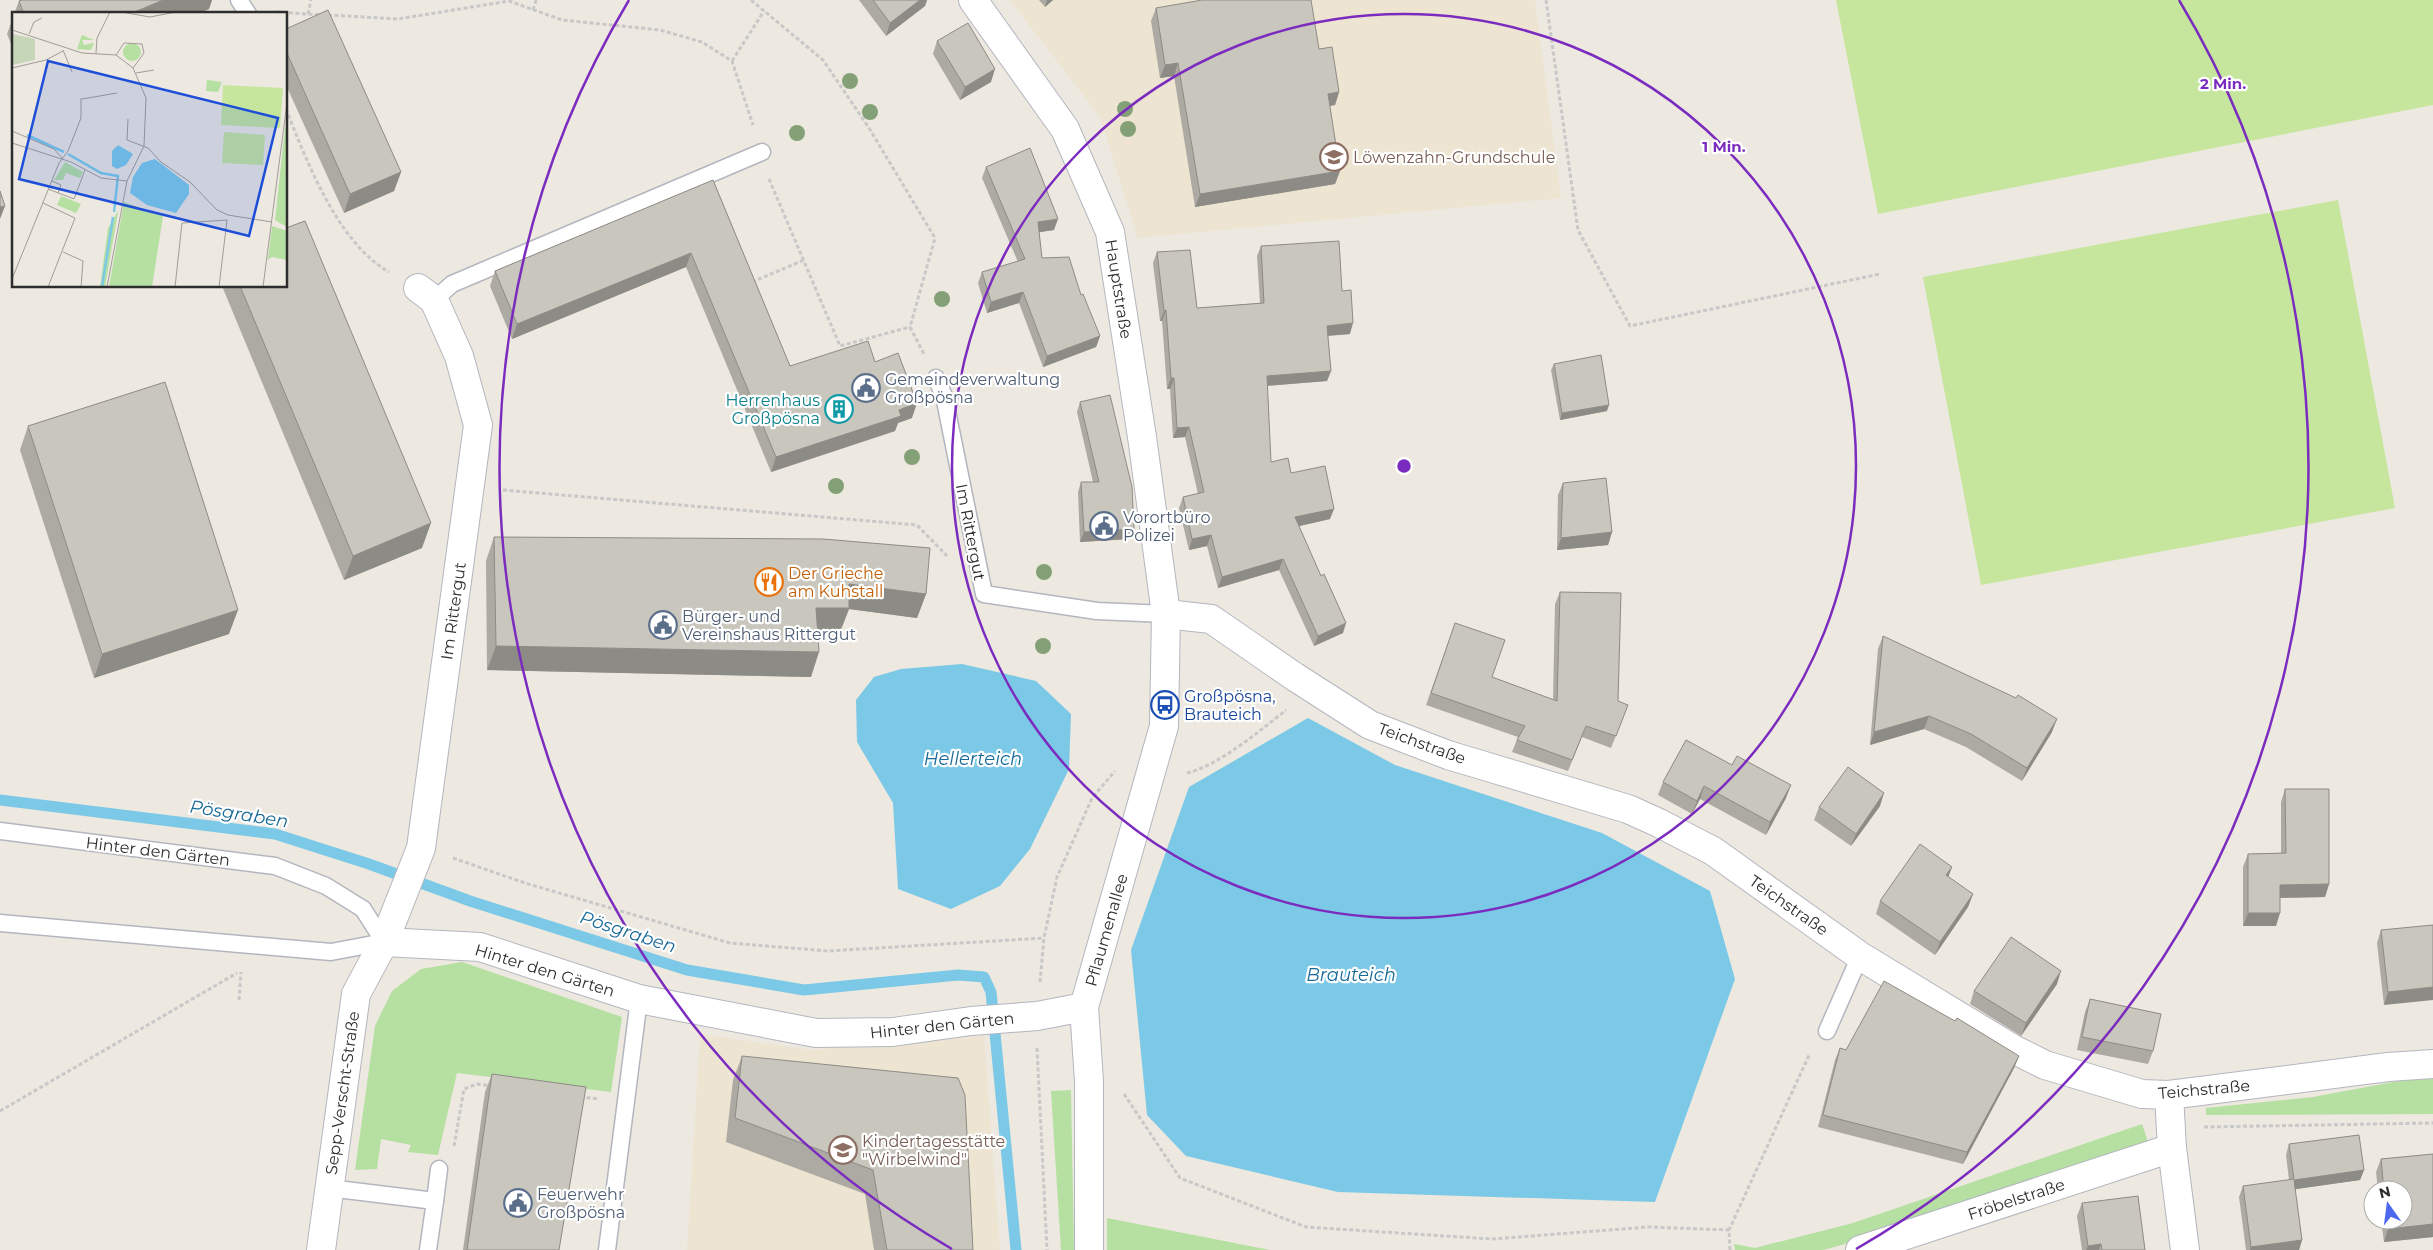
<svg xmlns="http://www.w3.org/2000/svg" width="2433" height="1250" font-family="Montserrat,sans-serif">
  <rect width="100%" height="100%" fill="#ede8e0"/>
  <g fill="#ede5d1">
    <path d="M1010,0h525l26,198 -423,40 -38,-121z"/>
    <path d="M700,1034l111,16 173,-14 16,214h-313z"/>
  </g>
  <g fill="#b5e0a1">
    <path d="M462,962l160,55 -11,75 -154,-19 -19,82 -30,-3 3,-7 -30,-6 -4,30 -22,1 20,-144 17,-35 29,-22z"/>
    <path d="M2433,1078v36l-227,1v-7l107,-11 91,-17z"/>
    <path d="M1071,1090l3,160h-13l-10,-159z"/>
    <path d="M2142,1124l6,18 -292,99 -33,9h-88l-1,-6 21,4 98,-25z"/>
    <path d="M1107,1218l163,32h-163z"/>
  </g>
  <g fill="#c6e69e">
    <path d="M1836,0h597v105l-555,109z"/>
    <path d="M2338,200l57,308 -414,77 -58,-308z"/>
  </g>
  <g fill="#7bc9e7">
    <path d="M962,664l74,17 35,33 -2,55 -39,80 -30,37 -49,23 -53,-20 -5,-86 -36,-61 -1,-42 18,-23 27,-8z"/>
    <path d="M1308,718l87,47 207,68 108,58 25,88 -80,223 -317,-10 -152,-36 -39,-41 -16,-165 58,-163z"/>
  </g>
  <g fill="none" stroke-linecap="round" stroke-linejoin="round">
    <path stroke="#7bc9e7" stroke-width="11" d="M0,800l275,34 94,30 101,37 217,69 117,20 154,-15 26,2 7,15 25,258"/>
    <defs>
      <g id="service">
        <path d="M239,0l9,14"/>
        <path d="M434,300l18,-16 310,-132"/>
        <path d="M936,378l8,18 40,198 113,17 69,3"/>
        <path d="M0,831l275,35 51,20 37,23 21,33 -53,10 -331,-29"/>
        <path d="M1827,1031l33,-75"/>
        <path d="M329,1188l106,13 -7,49"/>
        <path d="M435,1201l4,-32"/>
        <path d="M607,1250l32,-251"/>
      </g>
      <g id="minor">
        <path d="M973,0l92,129 45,103 32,205 24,177 -2,112 -80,281 5,74v169"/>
        <path d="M1166,614l45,5 84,58 75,48 78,30 180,54 31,14 54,28 147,105 153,93 32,16 97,29 27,1 219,-28 45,-3"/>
        <path d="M384,942l96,5 159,52 177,34 77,-1 78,-11 66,-5 47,-9"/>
        <path d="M2169,1095l3,53 13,102"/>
        <path d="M321,1250l35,-256 28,-52 37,-94 57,-423 -19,-69 -25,-56 -16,-12"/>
        <path d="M1860,1250l312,-102"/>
      </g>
    </defs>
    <use href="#service" stroke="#b4b6bf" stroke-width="19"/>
    <use href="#minor" stroke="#b4b6bf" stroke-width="30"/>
    <g stroke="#c8c8c8" stroke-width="3" stroke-dasharray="4 2.5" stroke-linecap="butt">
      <path d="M751,0l72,60 46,68 66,110 -25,89 14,27"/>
      <path d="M1546,0l32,230 52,96 250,-52"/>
      <path d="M533,10l3,-10"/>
      <path d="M276,12l46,3"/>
      <path d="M308,14l3,-14"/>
      <path d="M328,15l70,4 111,-18 53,19 98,10 42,12 30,19 21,64"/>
      <path d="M732,61l32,-50"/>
      <path d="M286,109c21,53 52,134 103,163"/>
      <path d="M769,179l71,167 70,-19"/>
      <path d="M752,282l52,-22"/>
      <path d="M503,490l414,35 30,31"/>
      <path d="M1187,773c31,-7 74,-43 99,-63"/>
      <path d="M453,858l72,25 205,60 98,8 216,-13"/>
      <path d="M1040,982l4,-44 13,-61 35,-79 23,-27"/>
      <path d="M239,1000l2,-28"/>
      <path d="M1037,1048l10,202"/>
      <path d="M1124,1094l56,84 126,49 186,12 157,-12 80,3"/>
      <path d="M580,1097l19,2"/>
      <path d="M0,1111l237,-138"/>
      <path d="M2204,1127l229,-4"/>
      <path d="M454,1146l10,-57 13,-5 15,2"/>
      <path d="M1730,1250l-1,-20 81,-177"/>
    </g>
    <use href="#service" stroke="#fff" stroke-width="16"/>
    <use href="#minor" stroke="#fff" stroke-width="28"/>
  </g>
  <g fill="#84a076">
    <circle cx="850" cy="81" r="8"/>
    <circle cx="1125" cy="109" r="8"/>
    <circle cx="870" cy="112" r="8"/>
    <circle cx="1128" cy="129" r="8"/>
    <circle cx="797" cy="133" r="8"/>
    <circle cx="942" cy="299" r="8"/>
    <circle cx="912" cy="457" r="8"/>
    <circle cx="836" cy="486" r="8"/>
    <circle cx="1044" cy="572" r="8"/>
    <circle cx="1043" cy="646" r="8"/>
  </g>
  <g fill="#adaaa3">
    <path d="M22,0h190l-3,9 -12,5h-183l5,-13z"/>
    <path d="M859,0h68l-2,6 -39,30z"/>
    <path d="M1039,0h14l-8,7z"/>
    <path d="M1156,8l163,41 20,43 -4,13 -6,1 11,65 -5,13 -140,23 -21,-131 -14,2 -9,-57z"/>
    <path d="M14,15v36l-7,-17z"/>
    <path d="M286,29l115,143 -7,19 -50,22 -58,-128z"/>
    <path d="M937,41l54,41 -31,18 -27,-46z"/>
    <path d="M986,167l68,63 -15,2 3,26 39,37 19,41 -4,11 -53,20 -24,-64 -32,10 -9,-30 4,-11 36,-10 -36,-84z"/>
    <path d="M713,180l77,186 85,-4 37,56 -14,5 -3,8 -124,41 -85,-205 -174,72 -22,-53 5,-15z"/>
    <path d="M1261,246l81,45 8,43 -22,2 3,35 -4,10 -60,5 4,76 20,11 39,46 -31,7 44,107 -29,13 -35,-76 -61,18 -11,-42 -18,4 -10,-42 4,-11 15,-3 -13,-57 -12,1 -3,-49h-3l-5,-68h-2l-7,-58 4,-11 40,56 63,-5 -3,-47z"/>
    <path d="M222,286h64l136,262 -78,32z"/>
    <path d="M1554,364l53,47 -47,9 -9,-50z"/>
    <path d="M1080,402l54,127 -4,10 -50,3 -2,-50 3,-10h12l-16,-70z"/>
    <path d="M28,426l201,208 -135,44 -74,-228z"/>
    <path d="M1563,483l49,49 -4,13 -51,5 1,-55z"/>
    <path d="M494,537l432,57 -9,24 -68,-9 -9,23h-22l-7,45 -324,-7 -1,-109z"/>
    <path d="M1560,592l58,109 10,4 -17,43 -29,-11 -14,34 -56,-19 6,-15 -92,-32 29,-82 37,54 61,23 2,-96z"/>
    <path d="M1883,636l169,96 -30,49 -56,-34 -42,-18 -54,16 8,-96z"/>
    <path d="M1686,740l100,58 -20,37 -66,-36 -8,15 -34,-19 5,-13z"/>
    <path d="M2285,789l44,95 -4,13 -45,1 -4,28h-33v-59l5,-13 33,-1v-51z"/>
    <path d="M1880,806l-29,40 -37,-26 5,-13z"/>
    <path d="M1952,867l-4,10 25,17 -5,13 -33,48 -59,-41 4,-13z"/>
    <path d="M2433,925l-49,80 -7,-62 4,-13z"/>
    <path d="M2057,984l-36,52 -51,-32 4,-13z"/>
    <path d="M2090,999l63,52 -5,13 -71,-14 8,-38z"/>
    <path d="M1840,1048l6,2 173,6 -5,12 -51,96 -145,-37 17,-67z"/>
    <path d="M742,1056l231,194h-99l-9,-56 -139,-52 7,-62z"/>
    <path d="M492,1074l67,176h-96l22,-158z"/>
    <path d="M2289,1144l75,26 -4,10 -65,9 7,51 -3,10h-53l-7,-53 4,-11 46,-6 -3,-25z"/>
    <path d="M2433,1154v83l-49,5 -3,-22h22v-30h-25l-2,-18 5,-13z"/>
    <path d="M2082,1203l63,47h-63l-5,-34z"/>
  </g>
  <g fill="#8d8b85">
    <path d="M163,0h49l-3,9 -12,5h-67z"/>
    <path d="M920,0h7l-2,6 -39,30 4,-13z"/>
    <path d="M1047,0h6l-8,7z"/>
    <path d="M1178,63l-4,13 -14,2 5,-13z"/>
    <path d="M995,69l-4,13 -31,18 5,-13z"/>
    <path d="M1339,92l-4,13 -12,2 5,-13z"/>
    <path d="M1340,171l-5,13 -140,23 5,-13z"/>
    <path d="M401,172l-7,19 -50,22 6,-19z"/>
    <path d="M5,206l-5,13v-12z"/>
    <path d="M1058,219l-4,11 -20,3 4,-11z"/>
    <path d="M691,253l-5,14 -174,72 5,-15z"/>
    <path d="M1023,292l-4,11 -32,10 4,-11z"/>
    <path d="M1166,310l-4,11h-2l4,-10z"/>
    <path d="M1353,323l-3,11 -27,2 4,-10z"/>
    <path d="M1100,336l-4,11 -53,20 4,-11z"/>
    <path d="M1331,371l-4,10 -64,5 4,-10z"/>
    <path d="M1171,378h3l-4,11h-3z"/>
    <path d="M917,403l-5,15 -14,5 -3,8 -124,41 5,-15z"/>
    <path d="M1609,405l-2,6 -47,9 2,-7z"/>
    <path d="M1189,427l-4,10 -12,1 4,-10z"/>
    <path d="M1334,509l-4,10 -39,9 4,-11z"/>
    <path d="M431,523l-9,25 -78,32 9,-24z"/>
    <path d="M1134,529l-4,10 -50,3 4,-10z"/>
    <path d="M1612,532l-4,13 -51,5 4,-12z"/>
    <path d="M1211,535l-4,11 -18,4 3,-11z"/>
    <path d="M1283,559l-4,11 -61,18 4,-11z"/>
    <path d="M849,584l77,10 -9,24 -68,-9 -9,23h-32l8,-24z"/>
    <path d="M238,610l-9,24 -135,44 8,-24z"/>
    <path d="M1346,623l-3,10 -29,13 4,-10z"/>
    <path d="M496,646l323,6 -8,25 -324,-7z"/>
    <path d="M1929,716l-5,13 -54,16 4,-13z"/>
    <path d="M2057,719l-5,13 -30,49 5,-13z"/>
    <path d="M1791,785l-5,13 -20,37 4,-13z"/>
    <path d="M1704,786l-4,13 -8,15 5,-13z"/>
    <path d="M1884,793l-4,13 -29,40 5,-12z"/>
    <path d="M1952,867l-5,13 -1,-5z"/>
    <path d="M2329,884l-4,13 -50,1 5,-13z"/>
    <path d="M1973,894l-5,13 -33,48 5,-13z"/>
    <path d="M2248,913h32l-4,13h-33z"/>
    <path d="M2061,971l-4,13 -36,52 5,-13z"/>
    <path d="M2433,987v13l-49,5 4,-13z"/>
    <path d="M2019,1056l-5,12 -51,96 4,-12z"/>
    <path d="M2364,1170l-4,10 -70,10 4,-10z"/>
    <path d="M2433,1224v13l-49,5 4,-13z"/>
    <path d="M2302,1240l-3,10h-49l1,-3z"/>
    <path d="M2101,1244l-2,6h-13l2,-4z"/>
  </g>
  <g fill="#c9c6be" stroke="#8d8b85">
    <path d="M22,0h141l-33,14h-106l-5,-13z"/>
    <path d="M873,0h47l-30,23z"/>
    <path d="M1202,0h109l8,49 13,-2 7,45 -11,2 12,77 -140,23 -22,-131 -13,2 -9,-57z"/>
    <path d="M328,10l73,162 -51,22 -64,-143v-22z"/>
    <path d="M968,23l27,46 -30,18 -28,-46z"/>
    <path d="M1030,148l28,71 -20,3 4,36 27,-1 12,38 2,-1 17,42 -53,20 -24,-64 -32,10 -9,-30 43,-13 -39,-92z"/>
    <path d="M713,180l77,186 78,-25 7,21 23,-9 19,50 -18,7 2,6 -125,41 -85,-204 -174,71 -22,-53z"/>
    <path d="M0,191l5,15 -5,1z"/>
    <path d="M305,221l126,302 -78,33 -113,-270h46v-58z"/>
    <path d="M1339,241l3,50 9,-1 2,33 -26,3 4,45 -64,5 4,86 17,-4 3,15 34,-7 9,43 -39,8 26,59 3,-2 22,49 -28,13 -35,-77 -61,18 -11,-42 -19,4 -9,-42 21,-5 -15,-65 -12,1 -3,-50h-3l-5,-68 -2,1 -7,-59 33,-2 7,58 67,-5 -3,-57z"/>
    <path d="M1601,355l8,50 -47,8 -8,-49z"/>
    <path d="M165,382l73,228 -136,44 -74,-228z"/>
    <path d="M1110,395l22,92 2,42 -50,3 -3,-50h18l-19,-80z"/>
    <path d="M1606,478l6,54 -51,6 2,-55z"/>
    <path d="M494,537l329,2 107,9 -4,46 -77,-10v24h-33l3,44 -323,-6z"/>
    <path d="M1560,592l61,1 -3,108 10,4 -12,31 -30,-10 -14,34 -55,-20 8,-14 -94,-33 24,-70 50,17 -13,37 65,24z"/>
    <path d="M1883,636l133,62 2,-3 39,24 -30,49 -56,-34 -42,-18 -55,16z"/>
    <path d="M1686,740l46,25 5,-9 54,29 -21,37 -66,-36 -7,15 -34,-19z"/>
    <path d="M1848,767l36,26 -28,41 -37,-27z"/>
    <path d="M2285,789h44v95l-49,1v28h-32v-59l38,-1z"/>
    <path d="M1920,844l32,23 -6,8 27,19 -33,48 -60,-41z"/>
    <path d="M2433,925v62l-45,5 -7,-62z"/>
    <path d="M2011,937l50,34 -35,52 -52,-32z"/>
    <path d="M1884,981l71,40 2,-3 62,38 -52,96 -144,-37 17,-67 6,2z"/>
    <path d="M2090,999l71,15 -8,37 -71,-14z"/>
    <path d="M742,1056l216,22 7,17 8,155h-86l-14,-80 -138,-52z"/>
    <path d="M492,1074l94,13 -27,163h-92z"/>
    <path d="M2359,1135l5,35 -70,10 8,60 -51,7 -8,-61 51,-7 -5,-35z"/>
    <path d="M2433,1154v70l-45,5 -1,-9h16v-30h-19l-3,-31z"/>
    <path d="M2138,1196l7,54h-43l-1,-6 -13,2 -6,-43z"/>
  </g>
  <g fill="none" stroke="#7b2cbf" stroke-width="2.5">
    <circle cx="1404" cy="466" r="452"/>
    <path d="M952 1249A904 904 0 0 1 629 0M2179 0A904 904 0 0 1 1856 1249"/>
  </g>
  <defs>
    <symbol id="school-ring" viewBox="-11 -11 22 22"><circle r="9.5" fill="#fff" stroke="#8d6e63" stroke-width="1.5"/><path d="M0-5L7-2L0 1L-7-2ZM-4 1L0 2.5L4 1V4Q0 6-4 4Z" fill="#8d6e63"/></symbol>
    <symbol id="civic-ring" viewBox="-11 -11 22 22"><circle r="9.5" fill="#fff" stroke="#5c6f8a" stroke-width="1.5"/><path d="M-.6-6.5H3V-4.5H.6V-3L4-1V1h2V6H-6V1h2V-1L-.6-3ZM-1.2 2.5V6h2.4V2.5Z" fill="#5c6f8a"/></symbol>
    <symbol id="building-ring" viewBox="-11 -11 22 22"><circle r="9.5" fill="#fff" stroke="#0f9aa8" stroke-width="1.5"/><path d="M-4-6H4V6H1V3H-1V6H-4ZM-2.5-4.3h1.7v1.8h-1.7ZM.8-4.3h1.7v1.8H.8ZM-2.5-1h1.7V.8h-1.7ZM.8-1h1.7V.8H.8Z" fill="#0f9aa8"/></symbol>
    <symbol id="restaurant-ring" viewBox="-11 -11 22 22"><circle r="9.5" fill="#fff" stroke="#e8710a" stroke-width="1.5"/><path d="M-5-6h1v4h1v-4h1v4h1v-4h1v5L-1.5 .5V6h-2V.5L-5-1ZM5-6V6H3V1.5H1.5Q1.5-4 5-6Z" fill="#e8710a"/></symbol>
    <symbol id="bus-ring" viewBox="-11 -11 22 22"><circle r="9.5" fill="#fff" stroke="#1a4fb4" stroke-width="1.5"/><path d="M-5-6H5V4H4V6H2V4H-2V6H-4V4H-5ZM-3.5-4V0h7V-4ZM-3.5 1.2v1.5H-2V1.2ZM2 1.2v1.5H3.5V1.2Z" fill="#1a4fb4"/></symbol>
  </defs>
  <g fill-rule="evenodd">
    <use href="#school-ring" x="1318" y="141" width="32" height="32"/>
    <use href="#civic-ring" x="850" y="372" width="32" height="32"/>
    <use href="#building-ring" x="823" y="393" width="32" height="32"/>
    <use href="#civic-ring" x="1088" y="510" width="32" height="32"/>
    <use href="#restaurant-ring" x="753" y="566" width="32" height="32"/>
    <use href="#civic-ring" x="647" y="609" width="32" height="32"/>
    <use href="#bus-ring" x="1149" y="689" width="32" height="32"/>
    <use href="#school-ring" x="827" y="1134" width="32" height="32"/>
    <use href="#civic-ring" x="502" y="1187" width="32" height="32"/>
  </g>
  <g text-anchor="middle" stroke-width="4.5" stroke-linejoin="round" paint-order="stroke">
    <g font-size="16" fill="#785e54" stroke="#fff" text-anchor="start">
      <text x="1353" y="163">Löwenzahn-Grundschule</text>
      <text x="862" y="1147">Kindertagesstätte<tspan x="862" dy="18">"Wirbelwind"</tspan></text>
    </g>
    <g font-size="16" fill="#2d2d2d" stroke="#fff">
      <text transform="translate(1119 289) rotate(81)" y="6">Hauptstraße</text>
      <text transform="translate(971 532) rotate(79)" y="6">Im Rittergut</text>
      <text transform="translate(453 611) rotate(-82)" y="6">Im Rittergut</text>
      <text transform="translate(1422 743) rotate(20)" y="6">Teichstraße</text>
      <text transform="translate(158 851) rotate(7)" y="6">Hinter den Gärten</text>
      <text transform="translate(1789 905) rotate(35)" y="6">Teichstraße</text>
      <text transform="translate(1106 930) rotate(-74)" y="6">Pflaumenallee</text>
      <text transform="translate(545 970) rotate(17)" y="6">Hinter den Gärten</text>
      <text transform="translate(942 1025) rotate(-6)" y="6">Hinter den Gärten</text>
      <text transform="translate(2204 1089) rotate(-5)" y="6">Teichstraße</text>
      <text transform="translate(342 1093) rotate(-82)" y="6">Sepp-Verscht-Straße</text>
      <text transform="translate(2016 1199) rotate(-18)" y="6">Fröbelstraße</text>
    </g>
    <g font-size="16" fill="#4e5e75" stroke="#fff" text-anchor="start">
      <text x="885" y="385">Gemeindeverwaltung<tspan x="885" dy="18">Großpösna</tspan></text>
      <text x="1123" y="523">Vorortbüro<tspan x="1123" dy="18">Polizei</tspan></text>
      <text x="682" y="622">Bürger- und<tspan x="682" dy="18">Vereinshaus Rittergut</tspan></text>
      <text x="537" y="1200">Feuerwehr<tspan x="537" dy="18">Großpösna</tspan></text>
    </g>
    <g font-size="16" fill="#0d838f" stroke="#fff" text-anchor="end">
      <text x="820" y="406">Herrenhaus<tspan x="820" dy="18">Großpösna</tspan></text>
    </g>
    <g font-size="16" fill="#c56008" stroke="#fff" text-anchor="start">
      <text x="788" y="579">Der Grieche<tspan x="788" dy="18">am Kuhstall</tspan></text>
    </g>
    <g font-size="16" fill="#164399" stroke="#fff" text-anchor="start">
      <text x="1184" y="702">Großpösna,<tspan x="1184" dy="18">Brauteich</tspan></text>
    </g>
    <g font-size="18" font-style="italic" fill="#176997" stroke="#fff">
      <text x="973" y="765">Hellerteich</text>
      <text transform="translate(239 814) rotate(9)" y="6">Pösgraben</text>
      <text transform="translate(628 932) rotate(18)" y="6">Pösgraben</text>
      <text x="1351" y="981">Brauteich</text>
    </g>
  </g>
  <g transform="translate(12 12)">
    <rect width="275" height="275" fill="#ede8e0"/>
    <path d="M70,23l12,5h-12l2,5 10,-2 -3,7 -14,-1zM111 40a9 9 0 1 1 18 0a9 9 0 1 1-18 0ZM195,68l15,2 -4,10 -12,-1zM273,116h2v99l-12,-7zM53,150l18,10 -3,6 -14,-5 -3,7h-9zM110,177l-17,98h-5l8,-59 10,-17zM49,184l20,8 -5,9 -19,-8zM112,190l39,14 -11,71h-43zM260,214l15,5v29l-15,-3 -4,3z" fill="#b5e0a1"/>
    <path d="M0,22l23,5v21l-23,5z" fill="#c6d6b9"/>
    <path d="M211,73l60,3 -3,40 -59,-3zM212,120l41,3 -2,30 -41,-2z" fill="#c6e69e"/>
    <path d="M106,133l15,9 -7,11 -9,4 -5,-3v-15zM143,147l34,26v9l-13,19 -29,-8 -17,-12 3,-16 9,-14z" fill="#7bc9e7"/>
    <path fill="none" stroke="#7bc9e7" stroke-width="2.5" d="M15,123l37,17M56,142l33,19 17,3 -4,36M90,275l11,-70"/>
    <path fill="none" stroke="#a09d98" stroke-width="1" d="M109,0l29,5 26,-5M0,18l70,23 34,2 17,13 13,30 -2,48 -17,35 -20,106M17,22l5,-12 8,-4M51,38l9,22M84,41l1,-15 13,-26M104,43l8,-12 18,1 2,9 -11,15M0,56l34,-8 17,-9M124,61l18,-3M70,87l35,-6M116,107l-1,21 21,8 13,14 29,20 27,28 11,5 44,7M0,119l42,18 9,10M0,131l59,19 30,16 26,3M40,169l9,4 -3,8M36,177l26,10 11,-29M31,191l32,15 -27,69M51,240l20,9 -2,26M0,267l47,-116 9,-12 13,-33v-20M163,275l7,-64 45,-3M207,275l8,-67M251,275l24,-184"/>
    <path fill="#1d4ed8" fill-opacity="0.15" stroke="#1d4ed8" stroke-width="2.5" d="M36,49l230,57 -29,118 -230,-57z"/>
    <rect width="275" height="275" fill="none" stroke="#2d2d2d" stroke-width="2.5"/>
  </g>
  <circle cx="1404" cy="466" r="8" fill="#7b2cbf" stroke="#fff" stroke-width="2.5"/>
  <g font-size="15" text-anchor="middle" font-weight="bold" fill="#7b2cbf" stroke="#fff" stroke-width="4.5" stroke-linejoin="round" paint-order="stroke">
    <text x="2223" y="89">2 Min.</text>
    <text x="1724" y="152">1 Min.</text>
  </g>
  <g transform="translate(2388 1205) rotate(346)"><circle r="24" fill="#ffffff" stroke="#ababab"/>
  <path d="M0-4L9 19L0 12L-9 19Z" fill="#4c68ee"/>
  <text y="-8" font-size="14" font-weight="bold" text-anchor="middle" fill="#2d2d2d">N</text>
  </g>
</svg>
